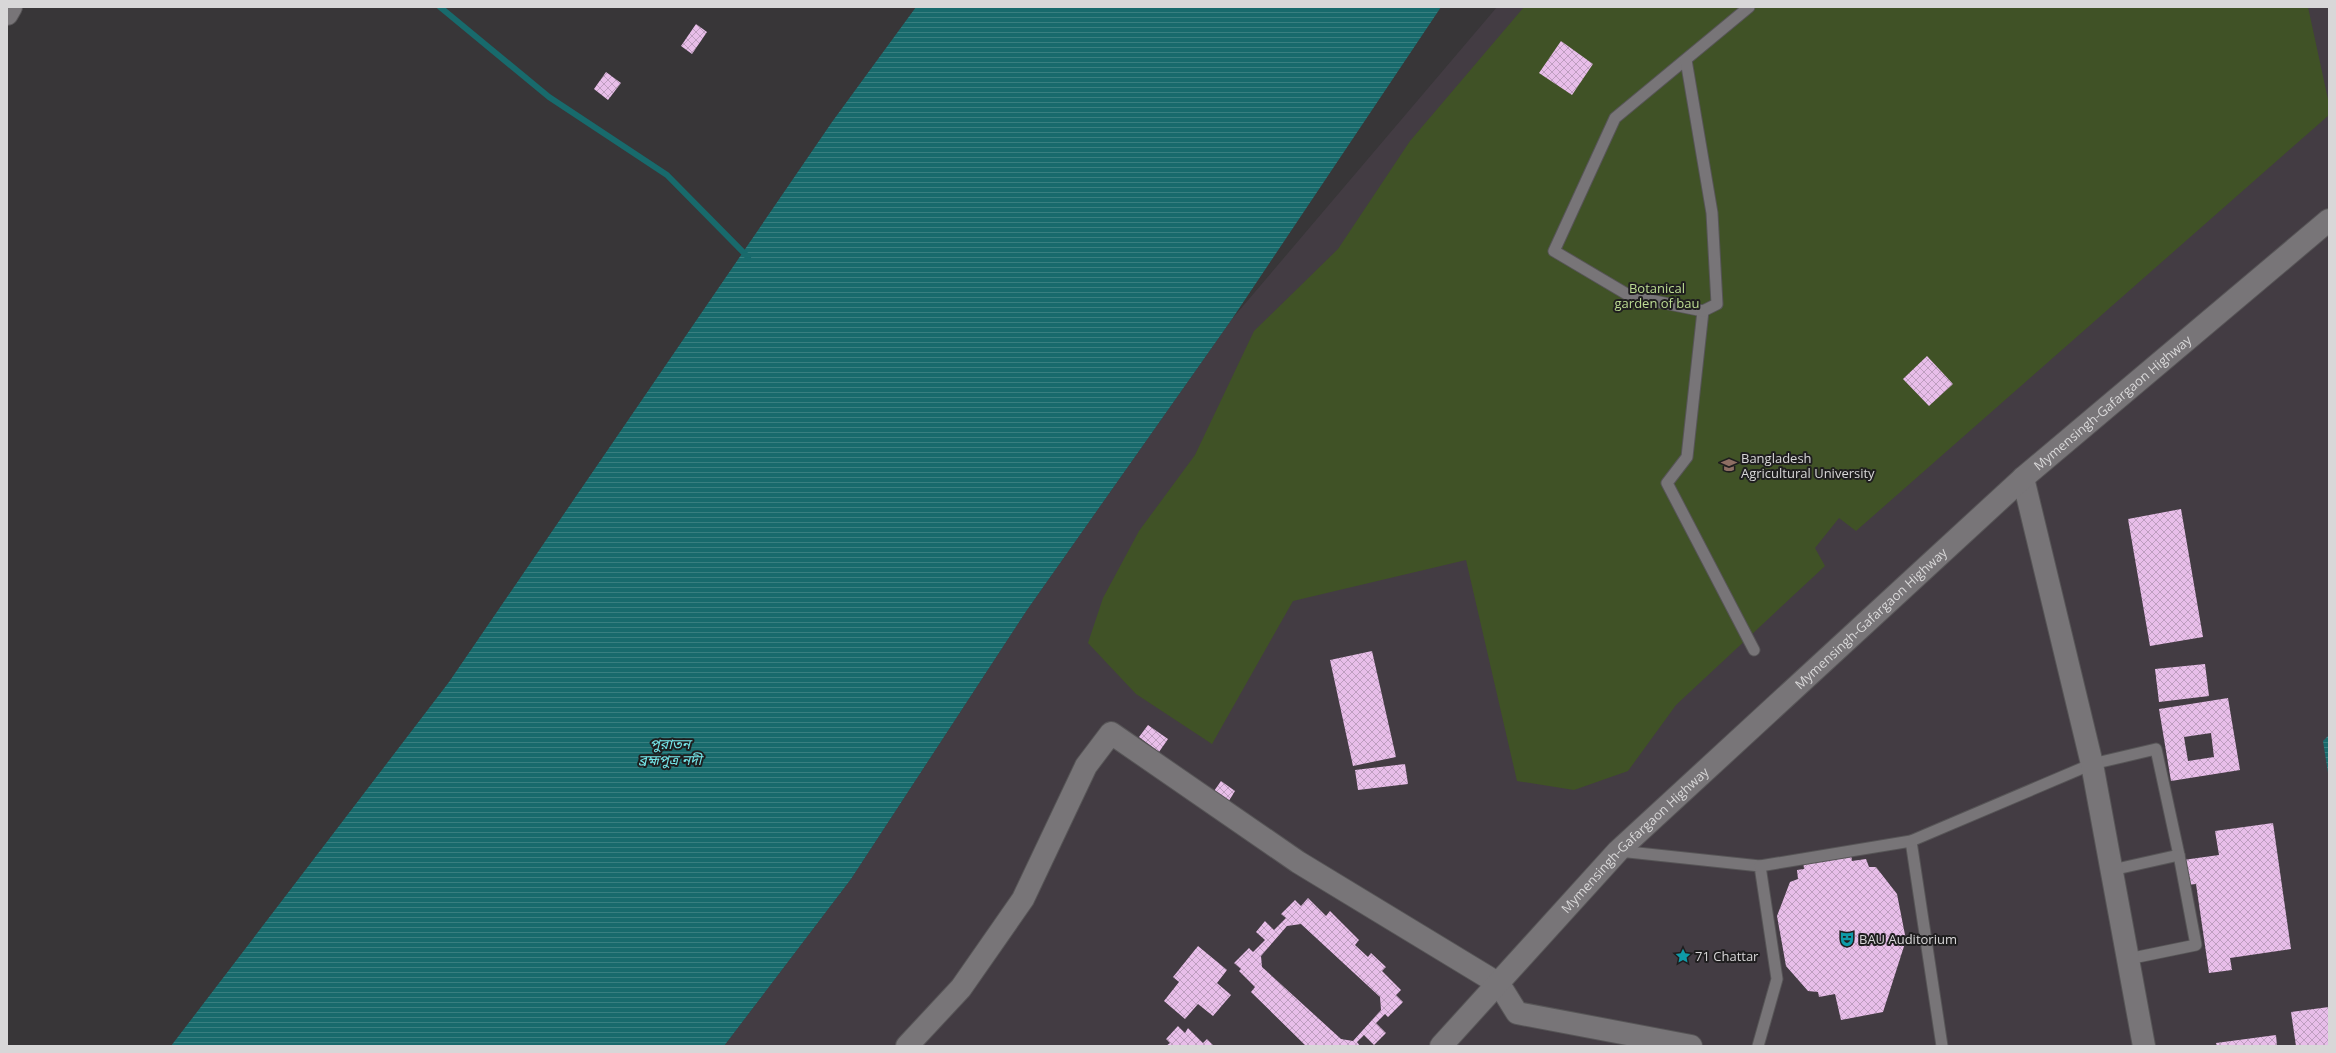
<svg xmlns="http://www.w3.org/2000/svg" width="2336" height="1053" font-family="'Open Sans','Noto Sans Bengali',sans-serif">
  <defs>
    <pattern id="water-rules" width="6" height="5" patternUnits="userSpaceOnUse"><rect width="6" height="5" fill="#186a6c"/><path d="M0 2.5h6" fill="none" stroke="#397f80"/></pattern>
    <pattern id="building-cross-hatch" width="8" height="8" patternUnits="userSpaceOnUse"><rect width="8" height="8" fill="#e8bee9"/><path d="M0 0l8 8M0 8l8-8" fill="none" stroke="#be9ebf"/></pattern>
  </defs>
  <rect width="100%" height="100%" fill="#383638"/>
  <path fill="#433c43" d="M1497,7h832v1039h-1605l127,-167 176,-269 205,-291z"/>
  <path fill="#405226" d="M1524,7h784l21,97v11l-473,416 -17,-13 -24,30 10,18 -149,139 -48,66 -54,19 -57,-9 -51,-221 -173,41 -81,143 -76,-50 -48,-51 15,-45 36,-67 56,-76 59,-124 84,-82 72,-108z"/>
  <g fill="url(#water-rules)">
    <path d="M916,7h525l-209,312 -205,291 -176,269 -127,167h-553l278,-364 383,-560z"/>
    <path d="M2329,735v44l-6,-38z"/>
  </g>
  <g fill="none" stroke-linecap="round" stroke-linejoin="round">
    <path stroke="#186a6c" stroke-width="6" d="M440,7l109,90 118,78 81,82"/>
  </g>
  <g fill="url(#building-cross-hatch)" fill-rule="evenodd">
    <path d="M696,24l11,8 -15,22 -11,-8z"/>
    <path d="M1561,41l32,23 -21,31 -33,-22z"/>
    <path d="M606,72l15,11 -13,17 -14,-11z"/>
    <path d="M1927,356l26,28 -24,22 -26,-27z"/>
    <path d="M2181,509l22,128 -53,9 -22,-127z"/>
    <path d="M1372,651l24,106 -43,9 -23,-106z"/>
    <path d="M2205,664l4,32 -50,6 -4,-33z"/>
    <path d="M2228,698l12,72 -69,11 -12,-72zM2211,733l3,24 -26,4 -4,-24z"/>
    <path d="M1148,725l20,14 -9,13 -20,-15z"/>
    <path d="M1405,764l3,20 -50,6 -3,-20z"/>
    <path d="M1221,781l14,10 -8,13 -15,-10z"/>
    <path d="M2273,823l18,126 -61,9 2,12 -23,3 -13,-89 -9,1 -4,-25 36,-5 -4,-24z"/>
    <path d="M1851,854l1,7 14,-2 3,8h7l21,27 9,46 -23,72 -42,8 -6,-26 -16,3 -1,-5 -10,-1 -22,-25 -9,-50 13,-34 8,-3 -1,-9 7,-1 -1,-9z"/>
    <path d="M1308,898l18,18 4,-5 29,29 -4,5 13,12 3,-4 15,14 -4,4 19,19 -5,5 7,7 -15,15 -3,-3 -9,9 10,10 -12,12 -10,-10 -7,7 3,4h-54l-55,-54 4,-5 -16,-16 2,-2 -7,-6 15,-15 4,4 12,-12 -9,-8 9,-11 9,9 12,-12 -5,-4 14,-14 6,6zM1301,924l79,73 1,13 -28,31 -12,-2 -79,-72 -1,-11 26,-30z"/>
    <path d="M1198,946l29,24 -10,13 14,12 -18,21 -15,-12 -13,15 -21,-18 15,-19 -6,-5z"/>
    <path d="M2329,1007v39h-33l-5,-34z"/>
    <path d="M1178,1026l7,7 3,-5 15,15 4,-4 7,7h-48l4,-3 -4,-4z"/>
    <path d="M2276,1035l1,11h-60l-1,-3z"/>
  </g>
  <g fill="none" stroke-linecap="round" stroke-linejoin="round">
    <defs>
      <g id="lane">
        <path d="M1749,7l-134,111 -61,133 76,45 73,15 -16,146 -20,26 87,167"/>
        <path d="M1686,60l26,153 5,91 -14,7"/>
        <path d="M1911,841l31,205"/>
        <path d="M1619,851l141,15 17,113 -19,67"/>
        <path d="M1760,866l151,-25 181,-77 64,-15 23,106"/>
        <path d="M2112,870l67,-15 17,90 -68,14"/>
      </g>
      <g id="street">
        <path d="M7,14l4,-7"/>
        <path d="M2023,478l69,286 52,282"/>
        <path d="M907,1046l54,-58 62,-89 63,-133 25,-33 187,129 201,122 18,29 174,33"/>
      </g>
      <g id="secondary">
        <path id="s1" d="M1441,1046l177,-195 405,-373 306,-258"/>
      </g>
    </defs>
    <use href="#lane" stroke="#575557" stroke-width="13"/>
    <use href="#street" stroke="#575557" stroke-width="24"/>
    <use href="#secondary" stroke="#575557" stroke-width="24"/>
    <use href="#lane" stroke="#787578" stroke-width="11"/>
    <use href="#street" stroke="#787578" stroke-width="22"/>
    <use href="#secondary" stroke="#787578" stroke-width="22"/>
  </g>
  <defs>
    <symbol id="university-bare" viewBox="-9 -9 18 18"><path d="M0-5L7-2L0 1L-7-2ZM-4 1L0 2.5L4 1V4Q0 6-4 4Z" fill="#8d6e63" stroke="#1f1e1f" stroke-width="2.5" paint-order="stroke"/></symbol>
    <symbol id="theatre-bare" viewBox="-9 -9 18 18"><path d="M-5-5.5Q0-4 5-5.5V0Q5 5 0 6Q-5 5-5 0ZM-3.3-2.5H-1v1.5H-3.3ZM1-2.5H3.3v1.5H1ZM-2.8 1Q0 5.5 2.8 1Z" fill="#0f9aa8" stroke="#1f1e1f" stroke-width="2.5" paint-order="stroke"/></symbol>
    <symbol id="sight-bare" viewBox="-9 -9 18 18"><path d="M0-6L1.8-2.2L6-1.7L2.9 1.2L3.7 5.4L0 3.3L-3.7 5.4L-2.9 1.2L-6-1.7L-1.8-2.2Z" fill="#0f9aa8" stroke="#1f1e1f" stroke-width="2.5" paint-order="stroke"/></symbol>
  </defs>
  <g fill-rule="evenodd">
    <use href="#university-bare" x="1718" y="454" width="22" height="22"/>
    <use href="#theatre-bare" x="1836" y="928" width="22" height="22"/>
    <use href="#sight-bare" x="1672" y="945" width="22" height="22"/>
  </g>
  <g text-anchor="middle" stroke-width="4" stroke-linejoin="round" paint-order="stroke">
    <g font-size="13" fill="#bddd93" stroke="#1f1e1f">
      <text x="1657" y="293">Botanical<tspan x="1657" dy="15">garden of bau</tspan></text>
    </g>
    <g font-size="13" fill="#d8d7d8" stroke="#1f1e1f">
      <text dy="5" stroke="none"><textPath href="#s1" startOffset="931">Mymensingh-Gafargaon Highway</textPath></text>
      <text dy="5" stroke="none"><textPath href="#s1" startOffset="607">Mymensingh-Gafargaon Highway</textPath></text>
      <text dy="5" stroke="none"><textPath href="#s1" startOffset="283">Mymensingh-Gafargaon Highway</textPath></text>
    </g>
    <g font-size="13" fill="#d8d7d8" stroke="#1f1e1f" text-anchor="start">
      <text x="1741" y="463">Bangladesh<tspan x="1741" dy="15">Agricultural University</tspan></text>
      <text x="1859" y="944">BAU Auditorium</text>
      <text x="1695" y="961">71 Chattar</text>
    </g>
    <g font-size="14" font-style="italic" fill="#75e7ea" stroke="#1f1e1f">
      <text x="670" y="749">পুরাতন<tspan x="670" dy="16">ব্রহ্মপুত্র নদী</tspan></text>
    </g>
  </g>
  <rect width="2336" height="1053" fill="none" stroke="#d8d7d8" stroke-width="16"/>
</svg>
